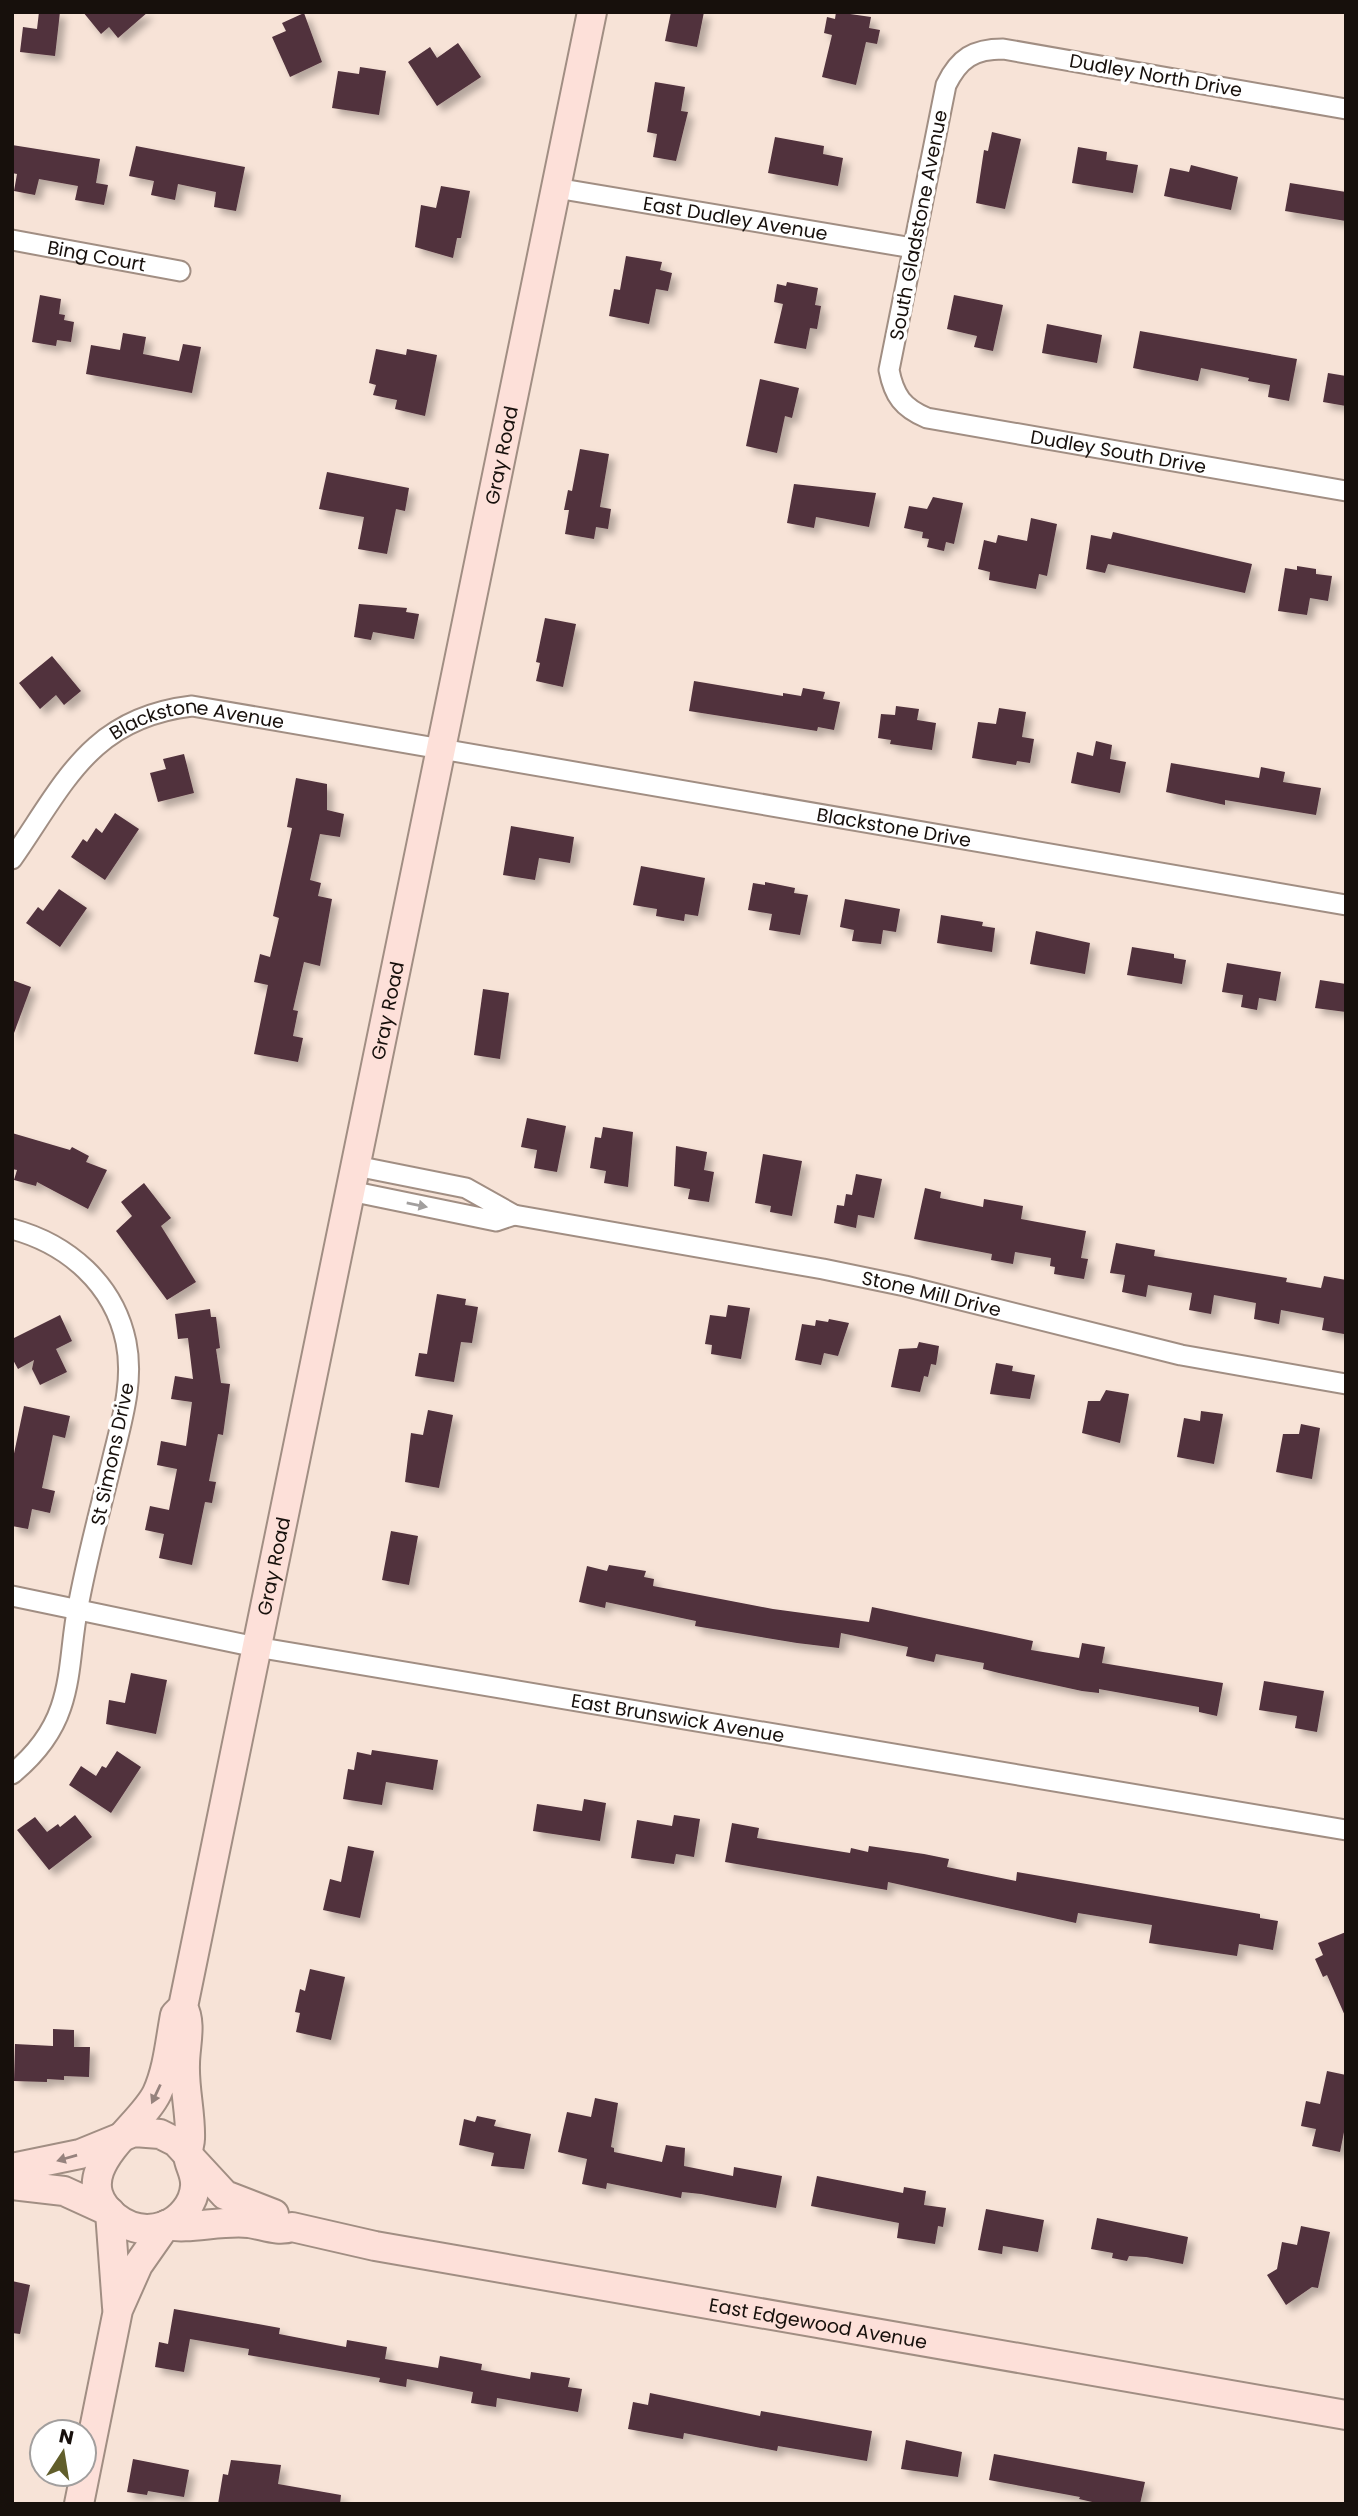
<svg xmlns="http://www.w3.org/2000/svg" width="1358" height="2516" font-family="Poppins,sans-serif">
  <defs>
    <filter id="shadow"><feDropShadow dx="6" dy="6" stdDeviation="3.5" flood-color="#0004"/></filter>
  </defs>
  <rect width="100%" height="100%" fill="#f7e3d7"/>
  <g fill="#51313c" filter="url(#shadow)">
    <path d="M39,12h21l-5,44 -35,-4 3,-25 14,2z"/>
    <path d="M83,12h65l-30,26 -9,-11 -8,7z"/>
    <path d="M671,12h33l-7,35 -32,-6z"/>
    <path d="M836,12l35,5 -2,11 11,2 -3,14 -11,-2 -10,43 -34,-8 10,-42 -8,-2 3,-16 8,2z"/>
    <path d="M304,13l18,49 -32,15 -18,-40 14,-6 -4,-8z"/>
    <path d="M458,43l23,34 -44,29 -29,-44 22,-15 7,11z"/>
    <path d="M360,67l26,4 -7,44 -47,-7 6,-37 21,3z"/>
    <path d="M655,82l30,5 -4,24 7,1 -12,49 -23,-4 4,-23 -10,-2z"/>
    <path d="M992,132l29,7 -16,70 -29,-6 8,-53 4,1z"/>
    <path d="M775,137l49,9 -1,8 20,4 -5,28 -70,-13z"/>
    <path d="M12,145l88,14 -4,24 12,2 -4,20 -29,-5 3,-14 -39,-7 -4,16 -21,-4 3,-17 -5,-1z"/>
    <path d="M136,146l109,21 -9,44 -22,-4 2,-15 -38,-8 -3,16 -24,-5 3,-14 -25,-5z"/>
    <path d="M1078,147l29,5 -1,8 32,5 -5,28 -61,-10z"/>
    <path d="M1191,165l47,12 -7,33 -67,-14 6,-28 19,4z"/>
    <path d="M1290,183l56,9v29l-61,-10z"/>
    <path d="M441,186l29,5 -9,47h-4l-4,20 -38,-11 6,-42 15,3z"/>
    <path d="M626,256l36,6 -2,8 12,3 -4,18 -12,-2 -7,35 -40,-8 5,-27 6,1z"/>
    <path d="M787,282l31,6 -3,17 6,1 -4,23 -7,-1 -4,21 -32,-6 9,-39 -9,-2 3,-18 9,2z"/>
    <path d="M40,295l21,4 -2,15 6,1 -1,5 10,2 -3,20 -14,-2 -1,6 -24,-4z"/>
    <path d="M954,295l49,10 -10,46 -19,-4 3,-11 -30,-7z"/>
    <path d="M1047,324l55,11 -5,28 -55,-10z"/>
    <path d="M1140,331l157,28 -8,42 -21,-4 2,-12 -22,-4 1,-3 -48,-10 -3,13 -65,-13z"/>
    <path d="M123,333l23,4 -3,17 36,7 4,-17 18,3 -9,46 -106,-19 5,-29 29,5z"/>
    <path d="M376,349l30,6 1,-6 30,6 -12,61 -30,-7 2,-9 -24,-5 3,-10 -7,-2z"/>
    <path d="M1328,373l18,3v30l-23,-4z"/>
    <path d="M760,379l39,9 -7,30 -7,-2 -8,37 -31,-7z"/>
    <path d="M580,449l29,5 -9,53 11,2 -3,20 -12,-2 -2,12 -29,-5 4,-24h-5l4,-20 4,1z"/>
    <path d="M327,472l82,16 -4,23 -9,-2 -9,45 -29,-5 6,-32 -45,-8z"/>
    <path d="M794,484l82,9 -7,34 -53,-10 -2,11 -27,-5z"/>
    <path d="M933,497l30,6 -9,41 -8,-2 -2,9 -17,-4 2,-8 -7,-1 1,-6 -19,-4 5,-22 18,3z"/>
    <path d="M1031,518l26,6 -10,52 -8,-2 -3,15 -47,-9 1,-8 -12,-3 6,-29 12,3 2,-8 29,6z"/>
    <path d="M1113,532l139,32 -7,29 -137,-29 -3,9 -19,-4 5,-34 20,4z"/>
    <path d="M1297,566l19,3v5l16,2 -4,25 -18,-3 -3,17 -29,-4 7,-43 12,2z"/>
    <path d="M359,604l48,4 -1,4 13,2 -5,25 -41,-7 -2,8 -17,-3z"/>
    <path d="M545,618l31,6 -13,63 -27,-6 4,-18 -4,-1z"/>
    <path d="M52,656l29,35 -17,14 -8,-10 -16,14 -21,-26z"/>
    <path d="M694,681l89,15v-3l18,3 2,-8 22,4 -2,7 17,3 -6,28 -16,-3 -1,4 -128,-20z"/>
    <path d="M896,706l23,3 -2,11 19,3 -4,27 -42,-6 1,-4 -13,-2 3,-24 14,1z"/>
    <path d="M999,708l27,4 -4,25 12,2 -4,24 -13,-2 -1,4 -44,-7 6,-36 18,2z"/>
    <path d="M1096,741l16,4 -2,14 16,3 -6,31 -49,-10 6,-31 16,4z"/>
    <path d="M184,754l10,39 -36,9 -8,-29 16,-4 -3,-10z"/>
    <path d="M1171,763l88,15 2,-11 24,5 -2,10 38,6 -5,27 -91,-15v5l-59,-13z"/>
    <path d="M296,778l31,6v26l17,4 -4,23 -20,-3 -10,46 11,3 -3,13 14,3 -12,67 -16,-4 -11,48 5,1 -5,25 10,2 -5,24 -44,-8 14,-69 -14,-3 6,-28 10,3 9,-39 -6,-2 19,-88 -5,-1z"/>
    <path d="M115,813l24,16 -34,51 -34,-23 12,-18 4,3 9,-14 6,5z"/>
    <path d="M511,826l63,11 -4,26 -31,-5 -4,22 -32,-5z"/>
    <path d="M641,866l64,12 -7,38 -13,-2 -1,7 -28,-5 1,-7 -24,-4z"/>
    <path d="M765,882l30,6 -1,5 14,2 -8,40 -31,-5 3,-16 -24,-4 5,-27 12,2z"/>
    <path d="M59,889l28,19 -27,39 -34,-24 12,-16 5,4z"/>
    <path d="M845,899l55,10 -4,23 -13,-2 -2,14 -29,-3 2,-11 -14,-3z"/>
    <path d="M941,915l42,7 -1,4 13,2 -3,24 -55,-9z"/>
    <path d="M1036,931l54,12 -5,31 -55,-10z"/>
    <path d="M1132,947l42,7v4l12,2 -4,24 -55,-9z"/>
    <path d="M1227,963l54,9 -5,29 -17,-3 -2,12 -16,-3 2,-12 -21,-3z"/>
    <path d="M12,980l19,7 -17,46 -2,-1z"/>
    <path d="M1320,980l26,4v28l-31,-4z"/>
    <path d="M483,989l26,4 -9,66 -26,-4z"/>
    <path d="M527,1118l39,8 -9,46 -23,-4 3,-18 -16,-3z"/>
    <path d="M603,1127l30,5 -5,55 -24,-4 2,-12 -16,-3 5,-31 6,1z"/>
    <path d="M12,1133l58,17 2,-3 17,9 -3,6 21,8 -19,39 -51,-27 -1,4 -22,-6 3,-10 -5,-1z"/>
    <path d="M676,1146l31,6 -3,18 10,2 -5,30 -21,-3 2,-10 -16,-3z"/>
    <path d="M763,1154l39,7 -10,55 -22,-4 1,-6 -16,-3z"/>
    <path d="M856,1174l26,5 -8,39 -16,-3 -2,13 -22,-5 3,-18 7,1 2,-12 6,1z"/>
    <path d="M144,1183l27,35 -10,8 35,56 -29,18 -51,-69 16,-15 -11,-14z"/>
    <path d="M925,1188l16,4 -1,6 43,9 1,-8 39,7 -2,13 65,12 -5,27 7,1 -4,20 -30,-5 1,-7 -5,-1 1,-8 -36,-6 -2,12 -22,-4 1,-6 -78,-15z"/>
    <path d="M1116,1243l39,7 -1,6 133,22 -1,4 35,6 3,-12 22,4 -2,54 -22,-4 2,-12 -43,-8 -2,14 -25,-5 2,-16 -42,-8 -3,19 -22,-4 3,-17 -44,-8 -2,12 -24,-5 3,-17 -15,-2z"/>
    <path d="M437,1294l29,5 -1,6 13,2 -6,36 -11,-1 -7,40 -39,-6 4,-23 8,1z"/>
    <path d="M728,1305l22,3 -9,51 -30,-5 1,-9 -7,-1 5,-29 16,2z"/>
    <path d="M210,1309l1,8h5l4,31 -4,1 5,34 9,1 -7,51 -5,-1 -9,47 7,1 -4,21 -7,-1 -13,63 -33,-7 5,-24 -19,-4 5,-24 19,4 8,-41 -20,-4 4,-24 25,5 6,-44 -21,-3 4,-23 18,3 -5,-41 -10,1 -3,-25z"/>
    <path d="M60,1315l12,26 -16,8 11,23 -27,13 -8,-16 2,-9 -16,9 -6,-11v-19z"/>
    <path d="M829,1319l20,4 -11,33 -14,-3 -3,12 -26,-5 7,-36 13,2 1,-6 12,2z"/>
    <path d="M919,1342l20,4 -3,19 -5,-1 -3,13 -4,-1 -4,16 -29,-5 8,-38 18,-1z"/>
    <path d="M996,1363l17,3 -1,5 23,4 -5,24 -40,-5z"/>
    <path d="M1106,1390l23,4 -9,49 -38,-10 6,-32h12z"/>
    <path d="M24,1406l46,10 -5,22 -12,-3 -11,53 13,3 -5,22 -18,-4 -4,20 -16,-3v-63z"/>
    <path d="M428,1410l25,5 -14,73 -34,-6 6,-49 12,2z"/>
    <path d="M1201,1411l22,3 -9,50 -37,-7 7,-39 16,3z"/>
    <path d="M1301,1424l19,4 -8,51 -36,-7 7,-38h16z"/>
    <path d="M391,1531l27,5 -9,49 -27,-5z"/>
    <path d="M609,1565l37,6 -2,6 10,2 -1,7 120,23 96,13 3,-15 161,34 -2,9 48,8 3,-15 23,4 -3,16 121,20 -6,33 -18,-4v-5l-100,-18v4l-17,-2 -83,-18 -16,-4 1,-6 -48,-9 -2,8 -28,-6 2,-9 -67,-14 -2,15 -42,-5 -102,-17 1,-5 -90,-19 -1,6 -26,-6 8,-36 20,5z"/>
    <path d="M131,1673l36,7 -11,54 -50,-10 3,-24 16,3z"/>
    <path d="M1264,1681l60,10 -7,41 -22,-4 2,-12 -38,-6z"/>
    <path d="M372,1750l66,10 -5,30 -47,-8 -4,23 -39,-6 5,-30 6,1 3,-18 14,3z"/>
    <path d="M117,1751l24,16 -30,46 -42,-28 12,-19 15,10 6,-10 4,2z"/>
    <path d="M584,1799l22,4 -6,38 -67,-10 4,-27 45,7z"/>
    <path d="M75,1815l17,22 -43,33 -32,-40 18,-13 12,15 11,-8 2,3z"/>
    <path d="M674,1815l26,4 -6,38 -18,-3 -2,10 -43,-6 6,-38 35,6z"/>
    <path d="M732,1823l27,5 -2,10 93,15 1,-5 17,4 1,-6 55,8 25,5 -2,8 69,14 1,-9 243,42v4l18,3 -5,29 -34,-6 -2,12 -88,-13 3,-18 -74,-12 -2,10 -188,-41 -1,8 -162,-28z"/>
    <path d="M348,1846l26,5 -14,67 -37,-8 7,-31 11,3z"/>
    <path d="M1346,1932v86l-19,-43 -4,2 -8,-18 8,-4 -5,-12z"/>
    <path d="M310,1969l35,8 -14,63 -35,-8 4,-19 -5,-1 5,-23 5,2z"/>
    <path d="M53,2029l21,1v17h16l-1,30 -25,-1v4l-17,-1v3l-33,-1 1,-37 38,2z"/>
    <path d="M1327,2071l19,4v47l-6,30 -28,-6 4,-17 -15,-3 5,-25 14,3z"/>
    <path d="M595,2098l23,5 -7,44 3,1v4l48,10 4,-17 19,3 -1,18 49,10 1,-9 48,9 -6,32 -75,-14 -19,-2 -1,6 -74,-15 -1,6 -24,-5 5,-25 -29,-7 9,-40 24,5z"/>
    <path d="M477,2116l19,4 -2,6 37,8 -7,35 -33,-3 3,-13 -35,-8 5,-26 11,3z"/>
    <path d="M817,2176l86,17 1,-6 22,4 -2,14 22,3 -3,19 -5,-1 -3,18 -38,-6 2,-15 -88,-17z"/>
    <path d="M986,2209l58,11 -6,32 -35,-6 -1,8 -24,-4z"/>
    <path d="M1097,2218l91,19 -5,27 -37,-7 -17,-1 -2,5 -15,-3 1,-5 -22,-4z"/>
    <path d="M1301,2226l29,6 -12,56 -6,-1 -26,18 -19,-30 10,-6 5,-27 15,3z"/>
    <path d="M12,2281l18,4 -10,49 -8,-1z"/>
    <path d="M174,2309l106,19 -1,6 67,13 1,-7 40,7 -2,12 53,9 2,-12 42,8 -1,6 49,9 1,-7 39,6 -2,9 14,2 -4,23 -81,-14 -1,9 -25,-4 2,-11 -66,-13 -1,8 -27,-5 1,-4 -132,-23 1,-6 -59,-10 -6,33 -29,-5 4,-25 9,2z"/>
    <path d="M650,2393l110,23 1,-5 111,20 -5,30 -89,-15 -1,5 -93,-18 -1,6 -55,-10 5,-27 15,3z"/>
    <path d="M906,2440l56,12 -4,25 -57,-8z"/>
    <path d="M994,2454l151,28 -5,22h-39l-22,-5 1,-2 -91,-17z"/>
    <path d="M133,2459l56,11 -5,27 -36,-6 -1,4 -20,-3z"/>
    <path d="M231,2460l50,5 -3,19 63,11 -1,9h-122l5,-30 5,1z"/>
  </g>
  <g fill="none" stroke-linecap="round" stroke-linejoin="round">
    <defs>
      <g id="street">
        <path id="s1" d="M1346,109l-343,-60c-29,0 -44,9 -57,36l-57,285c5,26 14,38 38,48l419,73"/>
        <path id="s2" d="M556,188l357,60"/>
        <path id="s3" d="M12,240l168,31"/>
        <path id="s4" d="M12,859c53,-76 78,-141 180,-153l1154,199"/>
        <path d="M350,1191l146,30 18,-6 -48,-27 -110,-22"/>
        <path id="s5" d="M514,1215l309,54 82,17 276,69 165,29"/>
        <path d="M12,1229c56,15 102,55 114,113 8,39 -4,78 -13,115 -12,50 -26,100 -35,150 -7,33 -6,68 -17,100 -9,27 -27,49 -49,67"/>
        <path id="s6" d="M12,1596l244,51 1090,183"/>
      </g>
      <g id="secondary">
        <path id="s7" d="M183,2007c9,16 2,39 2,57 -1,25 6,50 5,75 0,5 -3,11 -2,16 1,11 8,19 7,31 -1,17 -14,34 -31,40 -18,6 -34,3 -49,-9 -53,-44 25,-88 42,-124 11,-24 13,-52 18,-78l8,-8 409,-1995"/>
        <path d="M12,2168l68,-14 54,-22 26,2 16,8 49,53 49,19"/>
        <path d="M12,2185l52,6 46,21"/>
        <path d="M110,2212l7,95"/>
        <path id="s8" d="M166,2225c22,5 55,-5 83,-2 15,2 28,9 43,4l83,19 971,169"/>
        <path d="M79,2504l39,-194 20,-45 28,-40"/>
      </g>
    </defs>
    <use href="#street" stroke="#a18e83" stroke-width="23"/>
    <use href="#secondary" stroke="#a18e83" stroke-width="32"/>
    <use href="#street" stroke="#fff" stroke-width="19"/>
    <use href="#secondary" stroke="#fde0d9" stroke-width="28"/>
  </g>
  <defs><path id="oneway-solid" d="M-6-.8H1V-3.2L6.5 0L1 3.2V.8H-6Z" transform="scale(1.75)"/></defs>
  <use fill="#a29f9e" href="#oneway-solid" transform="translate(417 1205) rotate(11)"/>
  <g fill="#96827d">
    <use href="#oneway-solid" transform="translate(156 2094) rotate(115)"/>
    <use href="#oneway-solid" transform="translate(67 2158) rotate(164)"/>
  </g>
  <g text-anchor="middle" stroke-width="7" stroke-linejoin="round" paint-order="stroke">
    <g font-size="19" fill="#17100c" stroke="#fff">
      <text transform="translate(1156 75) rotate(10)" y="7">Dudley North Drive</text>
      <text dy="7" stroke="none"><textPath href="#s2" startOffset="182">East Dudley Avenue</textPath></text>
      <text transform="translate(918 225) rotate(-79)" y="7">South Gladstone Avenue</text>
      <text dy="7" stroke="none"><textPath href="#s3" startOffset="86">Bing Court</textPath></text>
      <text dy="7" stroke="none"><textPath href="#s1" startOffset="970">Dudley South Drive</textPath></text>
      <text dy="7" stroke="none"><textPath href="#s7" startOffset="2112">Gray Road</textPath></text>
      <text dy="7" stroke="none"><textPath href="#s4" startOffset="250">Blackstone Avenue</textPath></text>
      <text dy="7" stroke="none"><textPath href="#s4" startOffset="959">Blackstone Drive</textPath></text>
      <text dy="7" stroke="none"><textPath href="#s7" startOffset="1545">Gray Road</textPath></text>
      <text dy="7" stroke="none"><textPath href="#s5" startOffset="425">Stone Mill Drive</textPath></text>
      <text transform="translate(112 1454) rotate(-78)" y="7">St Simons Drive</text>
      <text dy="7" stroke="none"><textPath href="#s7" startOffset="978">Gray Road</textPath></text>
      <text dy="7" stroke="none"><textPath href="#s6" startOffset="677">East Brunswick Avenue</textPath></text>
      <text dy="7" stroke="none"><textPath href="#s8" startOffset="662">East Edgewood Avenue</textPath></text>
    </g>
  </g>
  <rect width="1358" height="2516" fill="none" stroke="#17100c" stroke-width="28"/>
  <g transform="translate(63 2453) rotate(12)"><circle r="33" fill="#ffffff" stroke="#a29f9e" stroke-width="2"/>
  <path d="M0-5L12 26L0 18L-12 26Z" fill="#615e2b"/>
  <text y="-10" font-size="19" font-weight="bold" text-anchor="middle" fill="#17100c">N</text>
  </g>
</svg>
